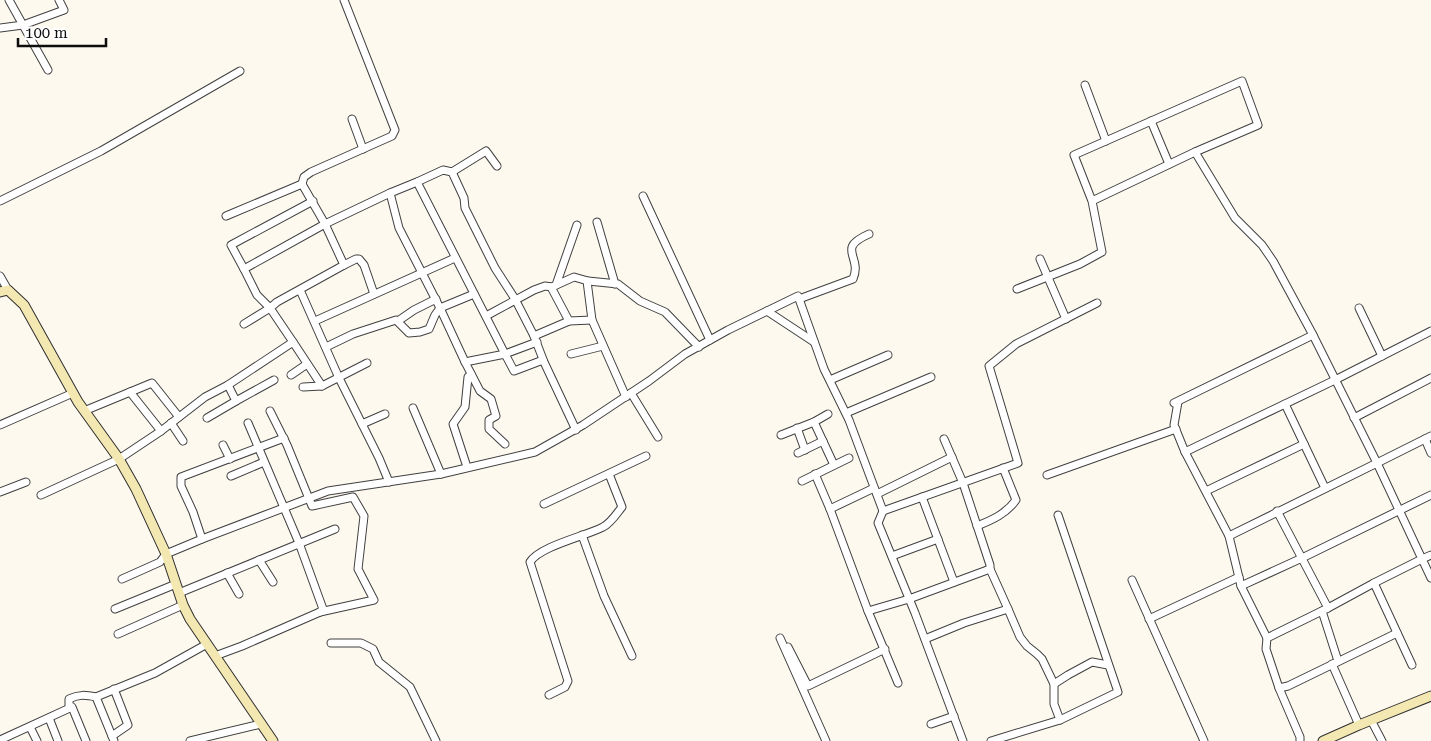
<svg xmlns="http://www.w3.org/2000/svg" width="1431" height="741" font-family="'Roboto Serif',serif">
  <rect width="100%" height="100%" fill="#fdf9ef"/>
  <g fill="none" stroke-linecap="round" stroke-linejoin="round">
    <defs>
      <g id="street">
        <path d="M9,0l39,70"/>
        <path d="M0,28l23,-3 41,-15 -5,-10"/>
        <path d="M1085,85l21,56"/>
        <path d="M352,119l11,30"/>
        <path d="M1151,121l18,43"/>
        <path d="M1195,152l40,66 27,27 11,16 40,74 64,128 54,-27"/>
        <path d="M452,172l34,-21 11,15"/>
        <path d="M417,182l88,172 32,-12"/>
        <path d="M390,193l9,35 41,80 25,54 40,-8 9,17 29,-11"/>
        <path d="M643,196l67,144"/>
        <path d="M0,201l101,-50 139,-80"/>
        <path d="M226,216l76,-32"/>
        <path d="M597,222l18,62"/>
        <path d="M1040,259l26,60"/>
        <path d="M344,265l12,-6h3l5,6 10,29"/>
        <path d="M244,269l81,-45 -23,-40 2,-7 7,-5 81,-36 3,-6 -51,-130"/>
        <path d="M0,276l8,14"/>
        <path d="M587,281l5,39 34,77"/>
        <path d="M556,285l21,-60"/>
        <path d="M551,287l18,34"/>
        <path d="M1017,289l63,-25 22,-12 -10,-51 -18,-46 168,-74 16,44 -63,27 -103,49"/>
        <path d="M300,290l39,88 40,80 10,24"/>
        <path d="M799,299l54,-20c10,-23 -18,-30 16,-45"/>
        <path d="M1359,308l23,48"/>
        <path d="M767,311l47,31"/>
        <path d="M486,316l48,-26 11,-4 7,1 22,-10 14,4 30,3 22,17 25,11 34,35"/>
        <path d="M315,321l140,-63"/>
        <path d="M398,321l16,-11 22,-11"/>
        <path d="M244,324l26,-16 -13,-13 -13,-26 -13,-24 82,-44"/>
        <path d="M534,336l35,-15 23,-1"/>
        <path d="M293,342l29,44 45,-23"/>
        <path d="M326,347l27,-13 43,-14 13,13 11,-1 9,-3 6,-14 5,-7 34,-14"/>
        <path d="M571,354l32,-8"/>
        <path d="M465,362l15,29 11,8 5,17 -7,4v9l16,15"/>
        <path d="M291,375l16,-11"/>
        <path d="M830,380l58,-25"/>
        <path d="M303,387l19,-1"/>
        <path d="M130,392l31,39"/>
        <path d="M631,393l27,44"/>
        <path d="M236,401l38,-21"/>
        <path d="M1178,402l-4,23 11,27 44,84 12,50 26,52"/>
        <path d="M1174,403l139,-68"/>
        <path d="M1285,404l40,84"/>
        <path d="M413,408l28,66"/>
        <path d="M84,411l68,-28 27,34"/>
        <path d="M270,411l17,34 25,61 41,-9 11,19 -6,53 16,31 -54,12"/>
        <path d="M846,413l85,-36"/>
        <path d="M207,418l29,-17 -8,-16"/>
        <path d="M1354,418l77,-40"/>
        <path d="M814,422l20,43"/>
        <path d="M171,423l12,18"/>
        <path d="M362,424l23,-10"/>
        <path d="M0,425l73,-32"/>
        <path d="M797,428l8,22"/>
        <path d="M781,435l33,-13 14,-8"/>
        <path d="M1425,439l6,14"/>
        <path d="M223,445l7,14"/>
        <path d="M1185,452l150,-72 96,-49"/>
        <path d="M798,453l25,-12"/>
        <path d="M467,467l-14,-43 12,-17 3,-30 3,-3"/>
        <path d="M815,474l15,35 38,102 30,72"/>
        <path d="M1047,475l129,-46"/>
        <path d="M231,476l33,-14"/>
        <path d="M802,481l47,-23"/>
        <path d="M1206,491l98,-47"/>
        <path d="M0,492l26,-10"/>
        <path d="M877,494l75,-37"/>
        <path d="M41,495l78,-36 42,-28 44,-34 23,-12 65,-43 -23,-34 7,-6 67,-37 -19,-41 65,-31 27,-11 26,-12 9,2 12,26 1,10 30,60 20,31 19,37 10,26 32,68"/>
        <path d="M922,497l32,85"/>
        <path d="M544,504l102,-48"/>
        <path d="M830,509l44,-21"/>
        <path d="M1277,511l51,97"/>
        <path d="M977,526c15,-6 29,-12 39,-26l-13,-32"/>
        <path d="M582,535l22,61 28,60"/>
        <path d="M1229,536l148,-73 45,96 -48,24 -46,25 -61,30 -1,11 13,39 9,-2 109,-53"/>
        <path d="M202,539l-9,-27 -12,-26v-9l103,-39"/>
        <path d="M1431,555l-9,4 9,19"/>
        <path d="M892,556l46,-17"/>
        <path d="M259,560l14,22"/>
        <path d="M227,573l12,21"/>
        <path d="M122,579l38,-17 6,-8 36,-15 126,-48 113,-17 94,-22 48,-27 66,-44 36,-27 43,-24 70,-34 26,73 25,51 34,91"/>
        <path d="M1132,580l72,161"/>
        <path d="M1374,583l38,82"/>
        <path d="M1241,586l61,-28 129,-63"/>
        <path d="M179,593l156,-64"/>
        <path d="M115,609l61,-25"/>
        <path d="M1008,609l12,28 7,9 10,8 5,5 12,25v20l6,16"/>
        <path d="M868,611l41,-12 81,-30"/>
        <path d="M1322,611l16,50"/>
        <path d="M1149,619l90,-42"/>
        <path d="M118,634l65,-29"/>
        <path d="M780,638l46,103"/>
        <path d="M925,639l39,-16 44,-14 -18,-40v-4l-27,-82 -19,-44"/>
        <path d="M331,643h30l12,6 6,13 31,25 26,54"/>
        <path d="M788,647l20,39 77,-37"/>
        <path d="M215,656l27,-10 78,-34 3,-3 -24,-66 -51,-120"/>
        <path d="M1332,664l27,61"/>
        <path d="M1054,684l14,-9 24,-13 16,3"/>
        <path d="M1279,688l21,49v4"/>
        <path d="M549,695l16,-8 3,-6 -38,-119c10,-16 56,-26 73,-35 8,-4 14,-14 19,-20l-13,-33"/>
        <path d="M69,708v-9c10,-5 17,-4 27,-2"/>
        <path d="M49,718l9,23"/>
        <path d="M1371,720l11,21"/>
        <path d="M931,724l23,-8"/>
        <path d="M30,727l7,14"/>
        <path d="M112,736l16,-11 -14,-36"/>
        <path d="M0,740l72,-33 14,34"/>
        <path d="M114,741l-18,-44 59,-24 52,-29"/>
        <path d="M190,741l71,-17"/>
        <path d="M963,741l-48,-128 -37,-90 5,-12 135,-48 -29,-97 27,-22 81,-41"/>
        <path d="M991,741l69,-21 58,-28 -60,-177"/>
      </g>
      <g id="secondary">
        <path d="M0,292l8,-2 16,15 54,97 41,57 17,30 30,65 17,51 7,14 83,122"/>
        <path d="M1323,741l36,-16 72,-29"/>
      </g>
    </defs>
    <use href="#street" stroke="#404040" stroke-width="9"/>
    <use href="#secondary" stroke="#2f2f2f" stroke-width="11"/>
    <use href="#street" stroke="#fff" stroke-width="7"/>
    <use href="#secondary" stroke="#f4e8b2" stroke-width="9"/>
  </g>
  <path d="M18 38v8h88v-8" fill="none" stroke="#0d0d0d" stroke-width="2.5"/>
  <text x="25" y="38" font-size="15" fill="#0d0d0d" stroke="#ffffff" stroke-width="4" paint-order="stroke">100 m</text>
</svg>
